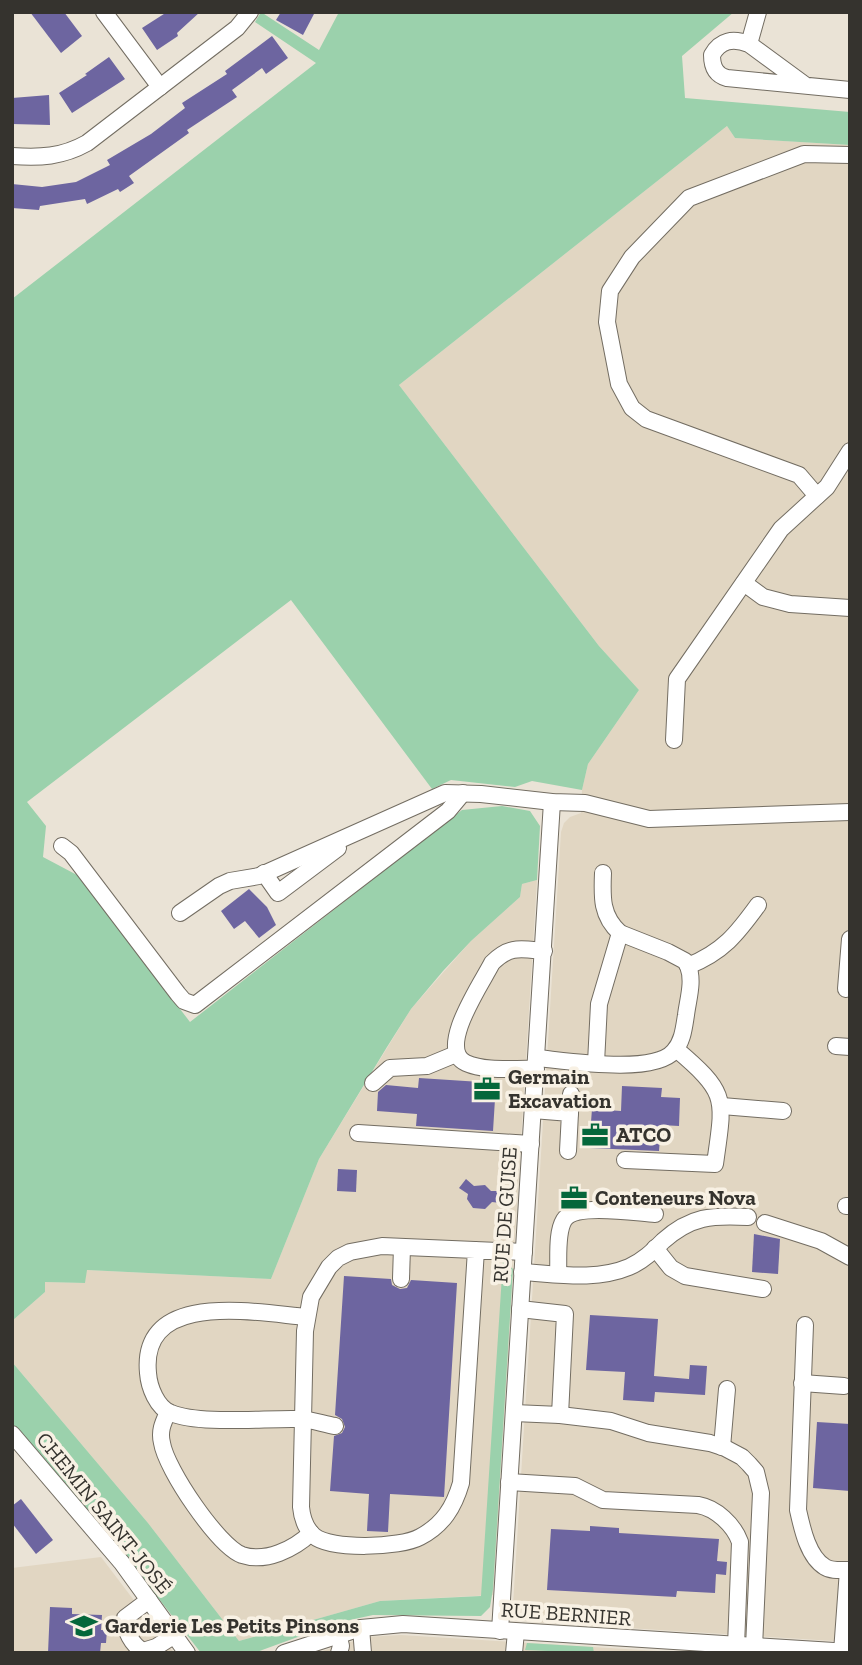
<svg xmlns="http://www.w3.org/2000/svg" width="862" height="1665" font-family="'Zilla Slab',serif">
  <rect width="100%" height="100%" fill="#eae3d6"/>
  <g fill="#e1d6c2">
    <path d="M727,126l8,12 115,7v1497l-319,-20 -9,-3 -9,-14 48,-773 3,-9 6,-6 11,-4 1,-23 6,-26 51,-74 -40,-44 -200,-261z"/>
    <path d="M537,880l-44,715 -113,6 -141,40 -91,-118 -136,-161v-41l33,-29v-10l40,1 1,-13 185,9 48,-120 92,-150 60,-68 49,-44 2,-13z"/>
    <path d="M101,1557l73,96h-160l-2,-85z"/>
    <path d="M401,1635l289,18h-374l50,-16z"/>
  </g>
  <g fill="#9bd1ac">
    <path d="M261,12l58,38 20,-38h395l-52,44 3,42 165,14v33l-115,-7 -8,-12 -328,259 200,261 40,44 -51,74 -6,26 -50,-9 -17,6 -64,-7 -19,9 -141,-189 -264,202 19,24 -3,31 34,18 113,147 272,-212 40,-4 28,5 10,15 -3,54 -15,4 -2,13 -49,44 -28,30 -32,38 -24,38 -68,112 -48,120 -184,-9 -2,13 -40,-1v10l-33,29v-1022l304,-236 -61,-41z"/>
    <path d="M503,1260l10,9 -20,320 -3,18 -9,9 -108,-1 -37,8 -82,30h-53l-84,-108 -105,-122v-61l136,161 91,118 141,-40 101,-5z"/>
    <path d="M527,1643l66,4 1,6 -69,-3z"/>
  </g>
  <g fill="#6d65a0">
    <path d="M30,12h34l18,24 -21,17z"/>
    <path d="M167,12h33l-23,21 1,3 -21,14 -15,-22z"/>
    <path d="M281,12h34l-12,23 -27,-15z"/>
    <path d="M272,36l16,22 -22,16 -4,-6 -30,22 5,7 -50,33 2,3 -60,43 5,7 -14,9 -2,-3 -31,15 -2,-5 -45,7 -1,4 -27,-2v-24l30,3 34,-5 34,-17 -3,-5 44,-26 34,-26 -3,-5 45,-29 -2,-3z"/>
    <path d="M109,57l16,22 -53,34 -13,-20 28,-18 -2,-1z"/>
    <path d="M49,95l1,30 -38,-1v-26z"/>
    <path d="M249,889l18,18 9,18 -17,13 -14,-17 -11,8 -13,-18z"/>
    <path d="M419,1078l77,5 -3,48 -77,-5 1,-12 -40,-3 1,-19 8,-7 32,3z"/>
    <path d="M622,1086l40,2 -1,9 19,1 -1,28 -18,-1 -2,26 -70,-3 3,-39 29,2z"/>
    <path d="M338,1169l19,1 -1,22 -19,-1z"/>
    <path d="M466,1179l8,7 11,-1 6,6h10l-1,12 -8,-1 -7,7 -12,-1 -6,-9 1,-5 -9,-6z"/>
    <path d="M754,1234l26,5 -2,35 -26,-2z"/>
    <path d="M344,1276l47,3 1,6 8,4 7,-1 4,-8 46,3 -13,214 -54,-3 -2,38 -21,-1 2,-37 -39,-3 4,-55 8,-3 3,-6 -3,-8 -7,-4z"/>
    <path d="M590,1315l68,4 -4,57 35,3 1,-14 17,1 -2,29 -50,-3 -1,10 -31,-2 2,-28 -39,-2z"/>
    <path d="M817,1422l33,2v67l-37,-3z"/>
    <path d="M21,1499l32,41 -17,14 -24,-31v-17z"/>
    <path d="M590,1526l29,2v5l100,6 -2,22 10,1 -1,13 -10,-1 -1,19 -38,-2 -1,6 -129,-7 4,-61 39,2z"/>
    <path d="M50,1607l22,1v6l30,1 -1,15h6l-1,13h-5l-1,10h-52z"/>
  </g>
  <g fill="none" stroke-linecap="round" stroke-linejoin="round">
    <defs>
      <g id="minor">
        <path d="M104,12l56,75"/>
        <path d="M749,44l9,-32"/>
        <path d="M805,85l-56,-41c-16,-6 -29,-4 -37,11 0,12 4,20 15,23l123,12"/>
        <path d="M12,156c28,2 50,1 75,-13l150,-115 13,-16"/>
        <path d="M817,496l-18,-21 -153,-56 -14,-11 -13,-24 -12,-62 3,-31 22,-34 57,-59 115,-44 46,1"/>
        <path d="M744,583l19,14 27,7 60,4"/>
        <path d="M674,740l3,-61 104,-150 46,-42 23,-36"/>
        <path d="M62,846l9,7 107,141 6,7 11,4 253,-194 15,-18"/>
        <path d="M264,873l14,20 60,-45"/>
        <path d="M180,913l39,-27 11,-5 29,-5 186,-83 36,1 71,8 33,1 64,16 201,-7"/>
        <path d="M688,966c35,-14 49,-32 70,-61"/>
        <path d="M846,989l4,-50"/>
        <path d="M836,1046l14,1"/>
        <path d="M537,1058c31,3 117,17 137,-7 9,-10 10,-24 12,-36 2,-16 8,-34 2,-49l-3,-5 -17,-9 -48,-19c-19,-17 -18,-36 -17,-60"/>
        <path d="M596,1063l3,-59 21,-71"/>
        <path d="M536,1069c-21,-1 -50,3 -70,-6 -30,-14 16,-80 26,-100 18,-18 29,-14 52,-12"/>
        <path d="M373,1083l17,-15 37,-2 29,-12"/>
        <path d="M722,1106l61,5"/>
        <path d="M533,1110l37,3 -2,38"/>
        <path d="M570,1113l1,-19"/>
        <path d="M358,1133l173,11"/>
        <path d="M625,1160l90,4c9,-66 14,-70 -39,-115"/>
        <path d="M846,1206h4"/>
        <path d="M765,1223l56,18 29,16"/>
        <path d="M655,1248l16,20 14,8 78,13"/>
        <path d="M476,1250l-15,233c-7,24 -18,42 -41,54 -20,11 -89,13 -106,-1 -9,-8 -12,-18 -13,-29l4,-176 6,-34 18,-30 9,-9 12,-6 32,-6 142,6"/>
        <path d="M522,1272c35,2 74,9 107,-5 14,-6 24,-16 34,-26 28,-25 49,-26 85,-24"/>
        <path d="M558,1274c1,-15 -2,-41 6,-54 11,-18 72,-7 91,-6"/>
        <path d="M401,1279l1,-32"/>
        <path d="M307,1317c-50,-4 -167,-28 -159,56 1,14 9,35 23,40 29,12 94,5 127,6 12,0 25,5 37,7"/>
        <path d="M805,1325l-7,185c4,18 10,47 27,57 6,4 15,3 23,3"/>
        <path d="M802,1383l42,3"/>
        <path d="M168,1412c-5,11 -9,19 -6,31 4,26 56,103 80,112 24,8 52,-6 69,-22"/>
        <path d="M514,1413l46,2 5,-101 -45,-5"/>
        <path d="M560,1415l51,6 37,12 62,10 15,5 17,9 7,7 7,8 5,21 -7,154"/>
        <path d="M12,1434l110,129 65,90"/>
        <path d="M722,1447l5,-58"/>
        <path d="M509,1482l66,4 28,14 95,5c18,3 36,20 42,37l-4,104"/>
        <path d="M149,1600l-24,18c-1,12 7,27 18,33l13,-4 19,-12"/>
        <path d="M361,1628l2,25"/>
        <path d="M500,1631l52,-829"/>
        <path d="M338,1634l3,12 -2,7"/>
        <path d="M842,1652l6,-82h2"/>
        <path d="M284,1653l77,-25 42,-4 447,28"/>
        <path d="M514,1653l2,-21"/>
      </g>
    </defs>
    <use href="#minor" stroke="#736d62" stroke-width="18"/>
    <use href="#minor" stroke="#fff" stroke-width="16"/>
  </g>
  <defs>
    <symbol id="office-bare" viewBox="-9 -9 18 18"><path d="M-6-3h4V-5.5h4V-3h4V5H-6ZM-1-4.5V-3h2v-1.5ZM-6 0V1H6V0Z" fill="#05673b" stroke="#f8f1e4" stroke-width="2.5" paint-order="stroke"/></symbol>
    <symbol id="school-bare" viewBox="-9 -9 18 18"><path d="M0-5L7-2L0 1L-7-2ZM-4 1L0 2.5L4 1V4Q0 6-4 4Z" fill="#05673b" stroke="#f8f1e4" stroke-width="2.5" paint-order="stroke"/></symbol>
  </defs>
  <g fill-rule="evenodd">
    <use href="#office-bare" x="468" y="1070" width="38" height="38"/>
    <use href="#office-bare" x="576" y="1116" width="38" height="38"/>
    <use href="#office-bare" x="555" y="1179" width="38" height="38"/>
    <use href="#school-bare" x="65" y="1607" width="38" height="38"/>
  </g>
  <g text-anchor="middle" stroke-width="7" stroke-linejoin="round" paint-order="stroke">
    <g font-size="21" font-weight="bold" fill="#35332e" stroke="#f8f1e4" text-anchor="start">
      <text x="508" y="1084">Germain<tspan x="508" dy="24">Excavation</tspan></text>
      <text x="616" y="1142">ATCO</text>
      <text x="595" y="1205">Conteneurs Nova</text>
      <text x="105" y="1633">Garderie Les Petits Pinsons</text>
    </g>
    <g font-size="21" fill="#35332e" stroke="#f8f1e4">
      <text transform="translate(505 1215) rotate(-86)" y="7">RUE DE GUISE</text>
      <text transform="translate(104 1513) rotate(51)" y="7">CHEMIN SAINT-JOSÉ</text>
      <text transform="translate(566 1614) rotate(4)" y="7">RUE BERNIER</text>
    </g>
  </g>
  <rect width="862" height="1665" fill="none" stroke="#35332e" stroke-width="28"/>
</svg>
